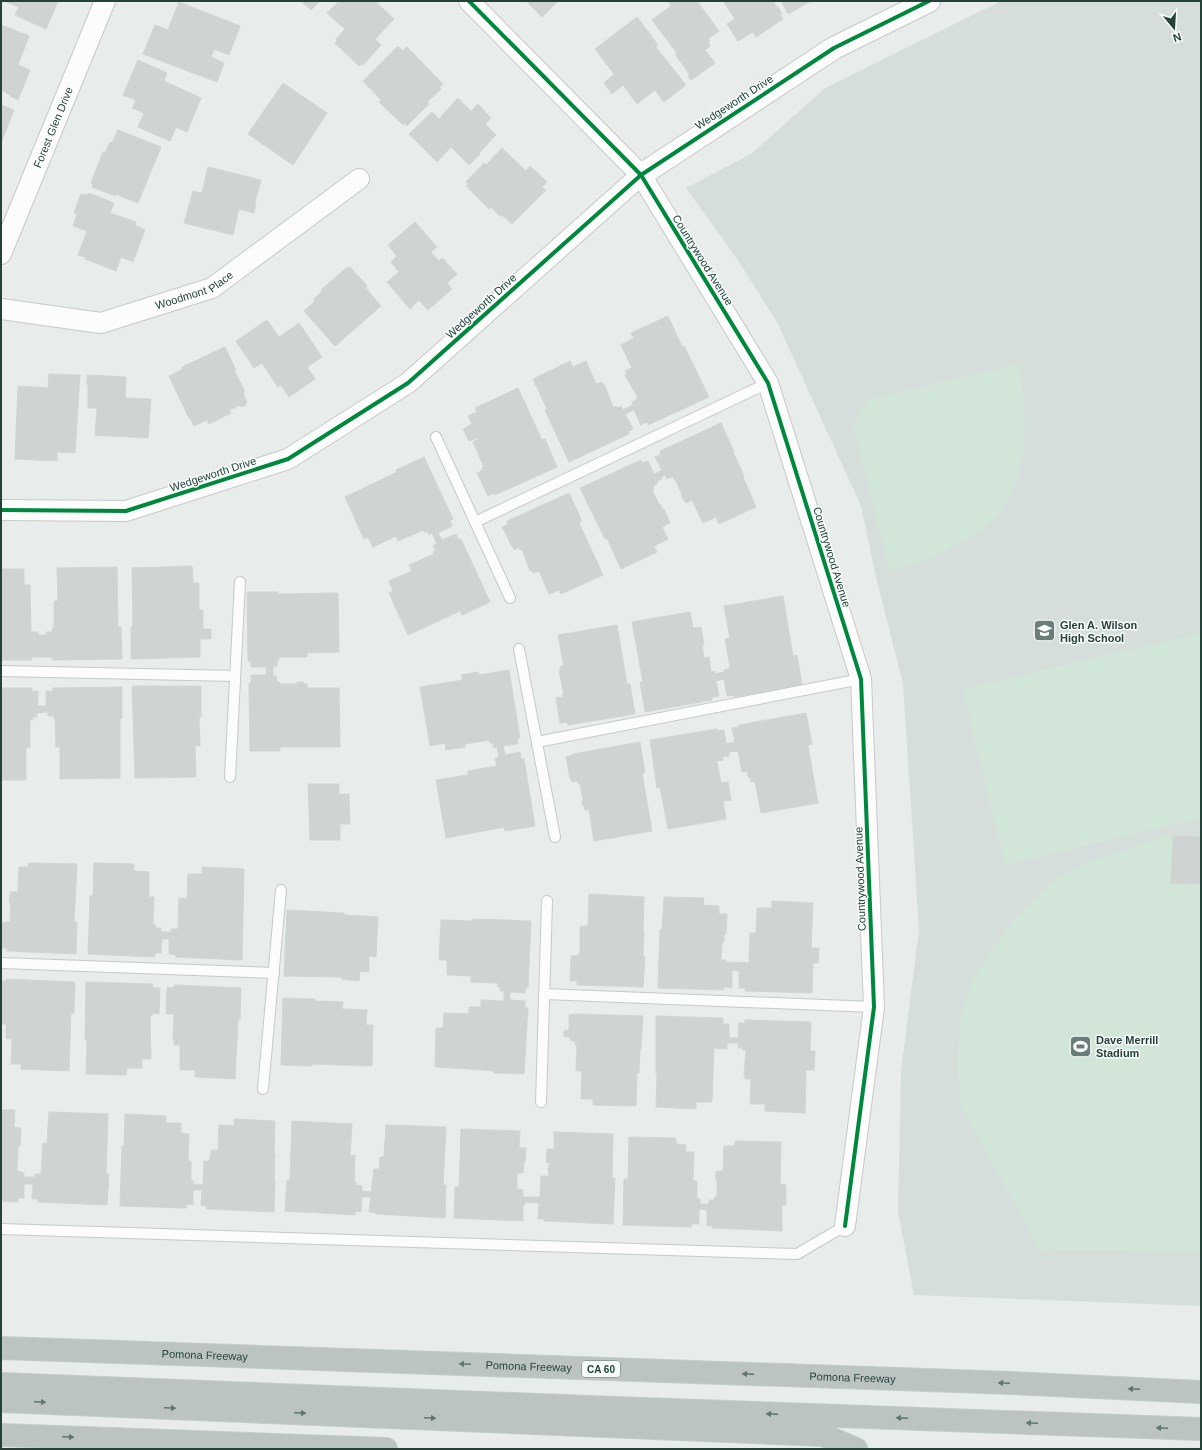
<svg xmlns="http://www.w3.org/2000/svg" width="1202" height="1450" font-family="Helvetica,sans-serif">
  <rect width="100%" height="100%" fill="#e8edeb"/>
  <path fill="#d6dedb" d="M1001,1h200v1305l-287,-11 -16,-83 3,-141 18,-141 -16,-246 -27,-107 -15,-71 -84,-184 -40,-63 -51,-71 65,-34 74,-66z"/>
  <g fill="#d1e6d8">
    <path d="M1018,364c9,49 13,102 -16,146 -13,21 -66,47 -90,55 -7,2 -16,4 -23,5l-36,-145 15,-25z"/>
    <path d="M1201,633v185l-196,47 -42,-176z"/>
    <path d="M1164,836l37,1v415l-163,-3 -25,-50 -16,-26 -36,-68 -3,-37 2,-43 10,-40 21,-34 24,-33 38,-38 29,-15z"/>
  </g>
  <g fill="#cfd4d2" stroke="#d1d6d4">
    <path d="M5,1h53l-12,28 -31,-14 4,-8z"/>
    <path d="M301,1h19l-9,9z"/>
    <path d="M339,1h36l19,18 -19,20 6,6 -18,20 -1,-1 -3,2 -24,-23 2,-2 -1,-2 9,-10 -18,-16z"/>
    <path d="M526,1h32l-16,16z"/>
    <path d="M668,1h29l22,30 -11,8 2,2 -2,1 2,4 -5,4 10,13 -24,17 -3,-4 2,-1 -15,-21 2,-1 -25,-33 19,-14z"/>
    <path d="M723,1h50l4,6h1l4,7 -2,1 3,4 -27,18 -3,-5 -15,9 -11,-17 8,-5z"/>
    <path d="M781,1h30l-23,13z"/>
    <path d="M179,2l61,24 -11,29 -15,-6 -3,8 13,6 -7,19 -74,-28 12,-29 13,5z"/>
    <path d="M637,17l21,28 -3,1 31,39 -22,17 -9,-12 -18,14 -14,-19 -11,9 -8,-11 10,-9 -19,-25z"/>
    <path d="M1,25l28,11 -11,29 12,5 -12,30 -8,-4v-1l-9,-5z"/>
    <path d="M398,46l5,5 4,-4 36,37 -4,3 2,2 -14,13 2,2 -22,22 -2,-3 -2,2 -24,-23 2,-2 -18,-19z"/>
    <path d="M138,60l29,13 -3,8 37,17 -14,34 -11,-5 -6,14 -32,-14 6,-14 -12,-5 4,-8 -13,-5z"/>
    <path d="M283,83l44,30 -34,52 -45,-31z"/>
    <path d="M458,98l13,13 7,-7 13,14 -6,6 11,11 -17,18 1,1 -11,11 -18,-18 -14,15 -28,-28 23,-22 7,7z"/>
    <path d="M1,105l13,5 -13,33z"/>
    <path d="M118,130l43,17 -23,56 -22,-9 -1,2 -23,-9 1,-3 -2,-1 12,-31 2,1 5,-11 2,1z"/>
    <path d="M502,148l24,23 4,-5 17,16 -5,5 4,3 -34,34 -10,-9 -2,1 -9,-9 -2,2 -23,-23 2,-2 -2,-2 18,-19 2,2z"/>
    <path d="M208,167l53,13 -6,22h1l-2,11 -15,-4 -6,26 -49,-12 9,-32 9,2z"/>
    <path d="M89,193l25,10 -4,10 26,9 -1,3 10,5 -12,32 -12,-5 -5,14 -31,-12v-2l-7,-2 9,-24 -14,-5 4,-12 -3,-1 7,-19 3,2 1,-2 3,1z"/>
    <path d="M415,222l22,25 -6,5 8,9 3,-3 15,16 -10,9 5,6 -24,21 -9,-10 -9,9 -23,-27 12,-10 -8,-10 6,-6 -9,-11z"/>
    <path d="M350,267l17,19 -1,2 15,18 -46,40 -31,-35 11,-10 -1,-2 8,-8 -1,-1 25,-22 1,1z"/>
    <path d="M668,316l14,31 2,-1 25,51 -61,28 -1,-3 -6,3 -7,-15 -9,4 8,15 -5,3 1,2 -60,28 -24,-52 2,-1 -14,-30 37,-18 3,6 13,-6 10,23 6,-2 1,2h1l9,23 3,-1 1,2 4,-2 2,4 10,-5 -1,-3 5,-3v-3l-12,-21 2,-1 -2,-3 7,-3 -11,-23 13,-7 -3,-5z"/>
    <path d="M267,320l12,17 20,-14 23,34 -15,10 8,12 -26,18 -8,-12 -3,2 -16,-24 -8,5 -18,-27z"/>
    <path d="M225,347l11,23h-2l11,22 -2,1 4,9 -2,1 1,2 -5,2 -1,-2 -11,5 2,3 -22,11 -2,-4 -13,6 -4,-8h-1l-20,-42 14,-7 -1,-2z"/>
    <path d="M49,374l31,1 -5,78 -18,-1v9l-42,-2 3,-73 30,2z"/>
    <path d="M87,375l39,2 -1,21 26,1 -3,39 -53,-3 2,-27h-9v-23h-1z"/>
    <path d="M518,388l24,52 3,-1 12,28 -62,28 -1,-2 -6,3 -11,-23 6,-3 -1,-2 2,-1 -11,-25 5,-3 -1,-1 -8,3 -6,-12 9,-5 -4,-8 9,-4 -2,-4z"/>
    <path d="M721,423l13,29h-1l11,24 -1,1 13,30 -37,17 -3,-7 -13,6 -11,-23 -6,3 -1,-3 -1,1 -3,-6 1,-1 -7,-15 -1,1 -1,-4 -6,3 -2,-4 -4,2 1,2 -5,2 1,2 -5,3 1,3 -2,1 7,14h1l3,6 1,-1 6,14 -8,4 6,12 -14,7 3,6 -36,17 -14,-31 -2,1 -25,-51 61,-28 1,3 6,-2 6,13 8,-4 -7,-13 6,-3 -1,-3z"/>
    <path d="M424,457l29,62 -3,2 2,5 -14,7 4,7 14,-6 3,6 2,-1 29,63 -28,13 -2,-4 -52,24 -19,-42 4,-2 -4,-10 23,-10 -3,-6 25,-11 -1,-2 3,-1 -3,-5 4,-2 -5,-11 -3,2 -2,-4 -2,2 -2,-3 -25,11 -2,-5 -23,11 -5,-10 -4,2 -19,-42 52,-25 -1,-2z"/>
    <path d="M569,493l13,28 -3,2 24,52 -42,19 -2,-4 -10,4 -10,-23 -6,2 -1,-3 -2,1 -8,-22 -2,1 -1,-3 -5,3 -12,-23 6,-3 -1,-3z"/>
    <path d="M192,566l1,17h6v27h4v19h8v10h-11v18l-69,2v-32h2l-1,-59z"/>
    <path d="M117,567l1,60h3l1,32 -70,1v-3h-20v3h-31v-91h23v16h6l1,47h7v3h8v-3h6v-3l2,-1v-27h4l-1,-33z"/>
    <path d="M247,592h31l1,2 59,-1 1,59 -32,1v4h-28v3l-2,1v5h-4v10h3l1,6h3v2h17v-2h7v2h3v4h32l1,59h-60v4h-30l-1,-68h2v-8h15v-8h-15v-6h-3z"/>
    <path d="M783,596l10,60 4,-1 5,30 -68,12v-2l-7,1 -3,-17 -8,2 3,15 -7,1v3l-67,12 -5,-30h3l-11,-60 58,-10 3,16 8,-1 3,18h-2l2,13 5,-1 2,15 4,-1v3l9,-2v-2l5,-1v-2h1l-5,-28 5,-1 -6,-32z"/>
    <path d="M617,625l10,59h3l5,30 -67,11 -1,-3 -7,1 -4,-25 7,-1 -1,-2h2l-5,-24h1v-4l4,-1 -6,-31z"/>
    <path d="M509,670l11,68h-3l1,6 -15,2 2,9 15,-3 1,7h3l11,67 -30,5 -1,-4 -58,11 -10,-58 32,-5v-4l29,-5 -2,-8 4,-1 -2,-10 -3,1 -1,-5h-3l-1,-3 -24,4v3l-19,3 -1,-7 -15,3 -10,-59 43,-7 -2,-5 17,-3 1,3z"/>
    <path d="M132,686h69v31h-2l1,29h-5l1,31 -61,1z"/>
    <path d="M122,687v31l-2,1v59l-60,1v-32h-4l-1,-28h-1v-3h-6v-4l-11,1v4h-4v3h-3v28l-3,-1 -1,3v30h-25v-92h31v3h6v15h8v-15h7v-3z"/>
    <path d="M806,713l6,31 -4,1 10,58 -57,10 -6,-32 -4,1 -1,-4h-1l-2,-6 2,-1 -7,1 -4,-21 -9,1v4l-6,1v3l-6,1 4,22 7,-1 3,18 -8,1 3,18 -58,10 -8,-42 -3,1 -7,-48 67,-11v2l7,-1 2,14 9,-2 -3,-14 7,-1v-2z"/>
    <path d="M640,742l5,31h-3l10,58 -58,10 -5,-31h-4l-1,-4h-1l-1,-5 1,-1 -3,-16h-2v-3l-6,1 -1,-3h-1l-4,-22 7,-2v-1z"/>
    <path d="M308,784h31v10h10l1,30h-10v16h-30z"/>
    <path d="M1173,836l28,1v47l-30,-1z"/>
    <path d="M29,863l48,1 -3,58h3l-1,32 -69,-3v-3h-6v-22h1l1,-4h7l1,-19h-2l1,-7 1,-4h7l1,-25h9z"/>
    <path d="M94,863l40,1v7l15,1v25h5l-1,28h3v3h5v4h10v-3h7l1,-31 8,1 1,-25h14v-7l42,2 -2,91 -66,-3v-2l-7,-1v-15h-7l-1,14h-6v4l-67,-3 2,-58h3z"/>
    <path d="M589,894l55,3 -1,35h1l-1,25h2l-2,30 -66,-2v-4h-7l1,-25h7v-2h2v-28h8z"/>
    <path d="M664,897l40,1 -1,7 16,1v8h8l-1,20 -2,1v7h-2l-1,18h5v2l22,1 1,-1 1,-29h6l1,-25h15v-7l41,2 -2,45h8l-1,15h-5l-1,30 -67,-2 1,-3h-7v-17l-7,-1v18l-8,-1v3l-66,-2 2,-58h2z"/>
    <path d="M287,910l57,3v2l34,2 -2,40 -7,-1v16l-9,-1 -1,10 -17,-2v-2l-58,-1z"/>
    <path d="M473,919l58,2 -3,66h-2l-1,6 -15,-1v8l15,1v7h3l-4,66 -30,-1v-2l-25,-2 -34,-2 1,-39h7l1,-15 25,1v-7h12v-7l23,1v-10h-4v-5l-2,1v-4l-27,-1v-6l-24,-1v-15h-8l2,-40 32,1z"/>
    <path d="M6,979l69,3 -1,31h-3l-2,58 -48,-2v-5h-10l1,-25h-6v-15h-5v-43h5z"/>
    <path d="M86,982l67,2v4h7l-1,26 -7,-1v3h-2l1,43h-9v9h-15l-1,7 -40,-1 1,-34h-2z"/>
    <path d="M174,985l67,3 -1,32h-2l-3,59 -40,-2v-7h-15v-25h-6v-5h-1l1,-26h-8l1,-27 7,1z"/>
    <path d="M283,998l32,1v2l28,1 -1,7 25,1 -1,15h7l-1,41 -60,-2v2l-31,-1z"/>
    <path d="M576,1014l67,2 -2,33h-1l-1,24h-2l-1,33 -43,-1v-6h-12l1,-28h-6l1,-26h-2v-4l-5,-1v-3h-6v-7h5v-15z"/>
    <path d="M656,1016l67,2v6h6v14h9l1,-15h6v-3l66,2 -1,29h5l-1,19h-8l-1,43 -40,-2v-7h-15l1,-25h-6v-3h-1l2,-26h-3v-2h-5v-5h-11v6l-13,-1 -2,54h-16v7l-40,-2 1,-33h-1z"/>
    <path d="M1,1110h14l-1,17 7,1 -1,18h-2l-1,25 7,2v4h11v-3h6l2,-31h4l2,-31 59,2 -2,60h3l-2,31 -69,-3v-3h-6l1,-15h-9v14h-6v4l-17,-1z"/>
    <path d="M125,1114l41,2v7h15v10l8,1 -1,27h3v20h3l-1,3 10,1 1,-24h5l3,-11h6l1,-25 15,1v-7l41,2 -1,33h1l-1,27h1l-1,31 -67,-3v-3l-6,-1 1,-15h-9v15l-6,-1 -1,4 -66,-2 2,-60 2,1z"/>
    <path d="M292,1121l60,3 -2,32 5,-1 -1,26h2v4l6,1v5l9,1 3,-23h5l1,-12h4l2,-32 60,2 -3,58h3l-1,33 -69,-4v-1l-7,-1 2,-15h-9l-1,15 -6,-1v4l-70,-4 2,-31h3z"/>
    <path d="M461,1129l59,2 -1,17h7l-1,14h-1l-1,11h-6v16l6,1v7h17l1,-21h8l-1,-8h1v-4l4,-1h-7l1,-14h7v-17l59,2 -1,44h3l-2,46 -69,-3v-2h-6l1,-16 -14,-1v3h-2v16l-69,-3 1,-31h4z"/>
    <path d="M629,1137l47,1v6l10,1v7h8l-1,29h4v18h3v5h9v-4h5l1,-4 2,1v-16h-1v-10h7l1,-25h11v-5l46,1 -1,42 6,1v20h-4v26l-70,-3 1,-2h-6v-16l-8,-1v15h-8l1,3 -69,-2 1,-46h4z"/>
  </g>
  <g fill="none" stroke-linecap="round" stroke-linejoin="round">
    <defs>
      <g id="lane">
        <path d="M436,437l74,161"/>
        <path d="M475,522l293,-139"/>
        <path d="M519,649l36,188"/>
        <path d="M1,671l234,5"/>
        <path d="M537,742l324,-63"/>
        <path d="M230,777l10,-195"/>
        <path d="M1,963l273,10"/>
        <path d="M544,994l330,13"/>
        <path d="M263,1089l18,-199"/>
        <path d="M541,1102l6,-201"/>
        <path d="M1,1229l796,25 48,-28"/>
      </g>
      <g id="street">
        <path d="M469,1l172,174 127,208 93,296 13,328 -29,219"/>
        <path id="s1" d="M1,254l104,-253"/>
        <path id="s2" d="M1,309l100,14 111,-35 147,-109"/>
        <path d="M1,510l125,1 162,-52 120,-76 233,-208"/>
      </g>
      <path id="secondary" d="M641,175l193,-127 95,-47"/>
      <g id="highway">
        <path id="s3" d="M1,1348l1011,35 189,9"/>
        <path d="M1,1384l614,24 586,21"/>
        <path d="M1,1401l822,34 33,14"/>
        <path d="M1,1435l385,14"/>
      </g>
    </defs>
    <use href="#lane" stroke="#c5cac8" stroke-width="12"/>
    <use href="#street" stroke="#c5cac8" stroke-width="22"/>
    <use href="#secondary" stroke="#c3cbc8" stroke-width="24"/>
    <use href="#highway" stroke="#c3ccc9" stroke-width="24"/>
    <use href="#lane" stroke="#fcfcfc" stroke-width="10"/>
    <use href="#street" stroke="#fcfcfc" stroke-width="20"/>
    <use href="#secondary" stroke="#fcfcfc" stroke-width="22"/>
    <use href="#highway" stroke="#bcc4c2" stroke-width="22"/>
    <defs>
      <g id="cycleway">
        <path d="M469,1l172,174 127,208 93,296 13,328 -29,219"/>
        <path d="M1,510l125,1 162,-52 120,-76 233,-208 193,-127 95,-47"/>
      </g>
    </defs>
    <use href="#cycleway" stroke="#f7fbf9" stroke-width="6"/>
    <use href="#cycleway" stroke="#00873e" stroke-width="4"/>
  </g>
  <defs><path id="oneway-solid" d="M-6-.8H1V-3.2L6.5 0L1 3.2V.8H-6Z"/></defs>
  <g fill="#617670">
    <use href="#oneway-solid" transform="translate(465 1364) rotate(-178)"/>
    <use href="#oneway-solid" transform="translate(748 1374) rotate(-178)"/>
    <use href="#oneway-solid" transform="translate(1004 1383) rotate(-178)"/>
    <use href="#oneway-solid" transform="translate(1134 1389) rotate(-177)"/>
    <use href="#oneway-solid" transform="translate(40 1402) rotate(2)"/>
    <use href="#oneway-solid" transform="translate(170 1408) rotate(2)"/>
    <use href="#oneway-solid" transform="translate(300 1413) rotate(2)"/>
    <use href="#oneway-solid" transform="translate(772 1414) rotate(-178)"/>
    <use href="#oneway-solid" transform="translate(430 1418) rotate(2)"/>
    <use href="#oneway-solid" transform="translate(902 1418) rotate(-178)"/>
    <use href="#oneway-solid" transform="translate(1032 1423) rotate(-178)"/>
    <use href="#oneway-solid" transform="translate(1162 1428) rotate(-178)"/>
    <use href="#oneway-solid" transform="translate(68 1437) rotate(2)"/>
  </g>
  <defs>
    <symbol id="school-square" viewBox="-11 -11 22 22"><rect x="-9" y="-9" width="18" height="18" rx="4" fill="#697e78" stroke="#f7fbf9"/><path d="M0-5L7-2L0 1L-7-2ZM-4 1L0 2.5L4 1V4Q0 6-4 4Z" fill="#fff"/></symbol>
    <symbol id="stadium-square" viewBox="-11 -11 22 22"><rect x="-9" y="-9" width="18" height="18" rx="4" fill="#697e78" stroke="#f7fbf9"/><path d="M0-5a6.5 5 0 1 0 0 10a6.5 5 0 1 0 0-10ZM-3.5-1.8h7v3.6h-7Z" fill="#fff"/></symbol>
  </defs>
  <g fill-rule="evenodd">
    <use href="#school-square" x="1032" y="618" width="25" height="25"/>
    <use href="#stadium-square" x="1068" y="1034" width="25" height="25"/>
  </g>
  <g text-anchor="middle" stroke-width="3" stroke-linejoin="round" paint-order="stroke">
    <rect fill="#f7fbf9" stroke="#637a73" stroke-width="1" x="582" y="1361" width="38" height="16" rx="3"/>
    <g font-size="10" font-weight="bold" fill="#24423a">
      <text x="601" y="1373">CA 60</text>
    </g>
    <g font-size="11" fill="#24423a" stroke="#f7fbf9">
      <text transform="translate(734 102) rotate(-33)" y="4">Wedgeworth Drive</text>
      <text dy="4" stroke="none"><textPath href="#s1" startOffset="137">Forest Glen Drive</textPath></text>
      <text transform="translate(703 260) rotate(58)" y="4">Countrywood Avenue</text>
      <text dy="4" stroke="none"><textPath href="#s2" startOffset="200">Woodmont Place</textPath></text>
      <text transform="translate(481 306) rotate(-42)" y="4">Wedgeworth Drive</text>
      <text transform="translate(213 474) rotate(-18)" y="4">Wedgeworth Drive</text>
      <text transform="translate(832 557) rotate(73)" y="4">Countrywood Avenue</text>
      <text transform="translate(860 879) rotate(-92)" y="4">Countrywood Avenue</text>
      <text dy="4" stroke="none"><textPath href="#s3" startOffset="204">Pomona Freeway</textPath></text>
      <text dy="4" stroke="none"><textPath href="#s3" startOffset="528">Pomona Freeway</textPath></text>
      <text dy="4" stroke="none"><textPath href="#s3" startOffset="852">Pomona Freeway</textPath></text>
    </g>
    <g font-size="11" font-weight="bold" fill="#24423a" stroke="#f7fbf9" text-anchor="start">
      <text x="1060" y="629">Glen A. Wilson<tspan x="1060" dy="13">High School</tspan></text>
      <text x="1096" y="1044">Dave Merrill<tspan x="1096" dy="13">Stadium</tspan></text>
    </g>
  </g>
  <rect width="1202" height="1450" fill="none" stroke="#24423a" stroke-width="4"/>
  <g transform="translate(1174 28) rotate(162)" stroke="#f7fbf9" stroke-width="3" paint-order="stroke">
  <path d="M0-3L7 15L0 10L-7 15Z" fill="#24423a"/>
  <text y="-6" font-size="11" font-weight="bold" text-anchor="middle" fill="#24423a">N</text>
  </g>
</svg>
